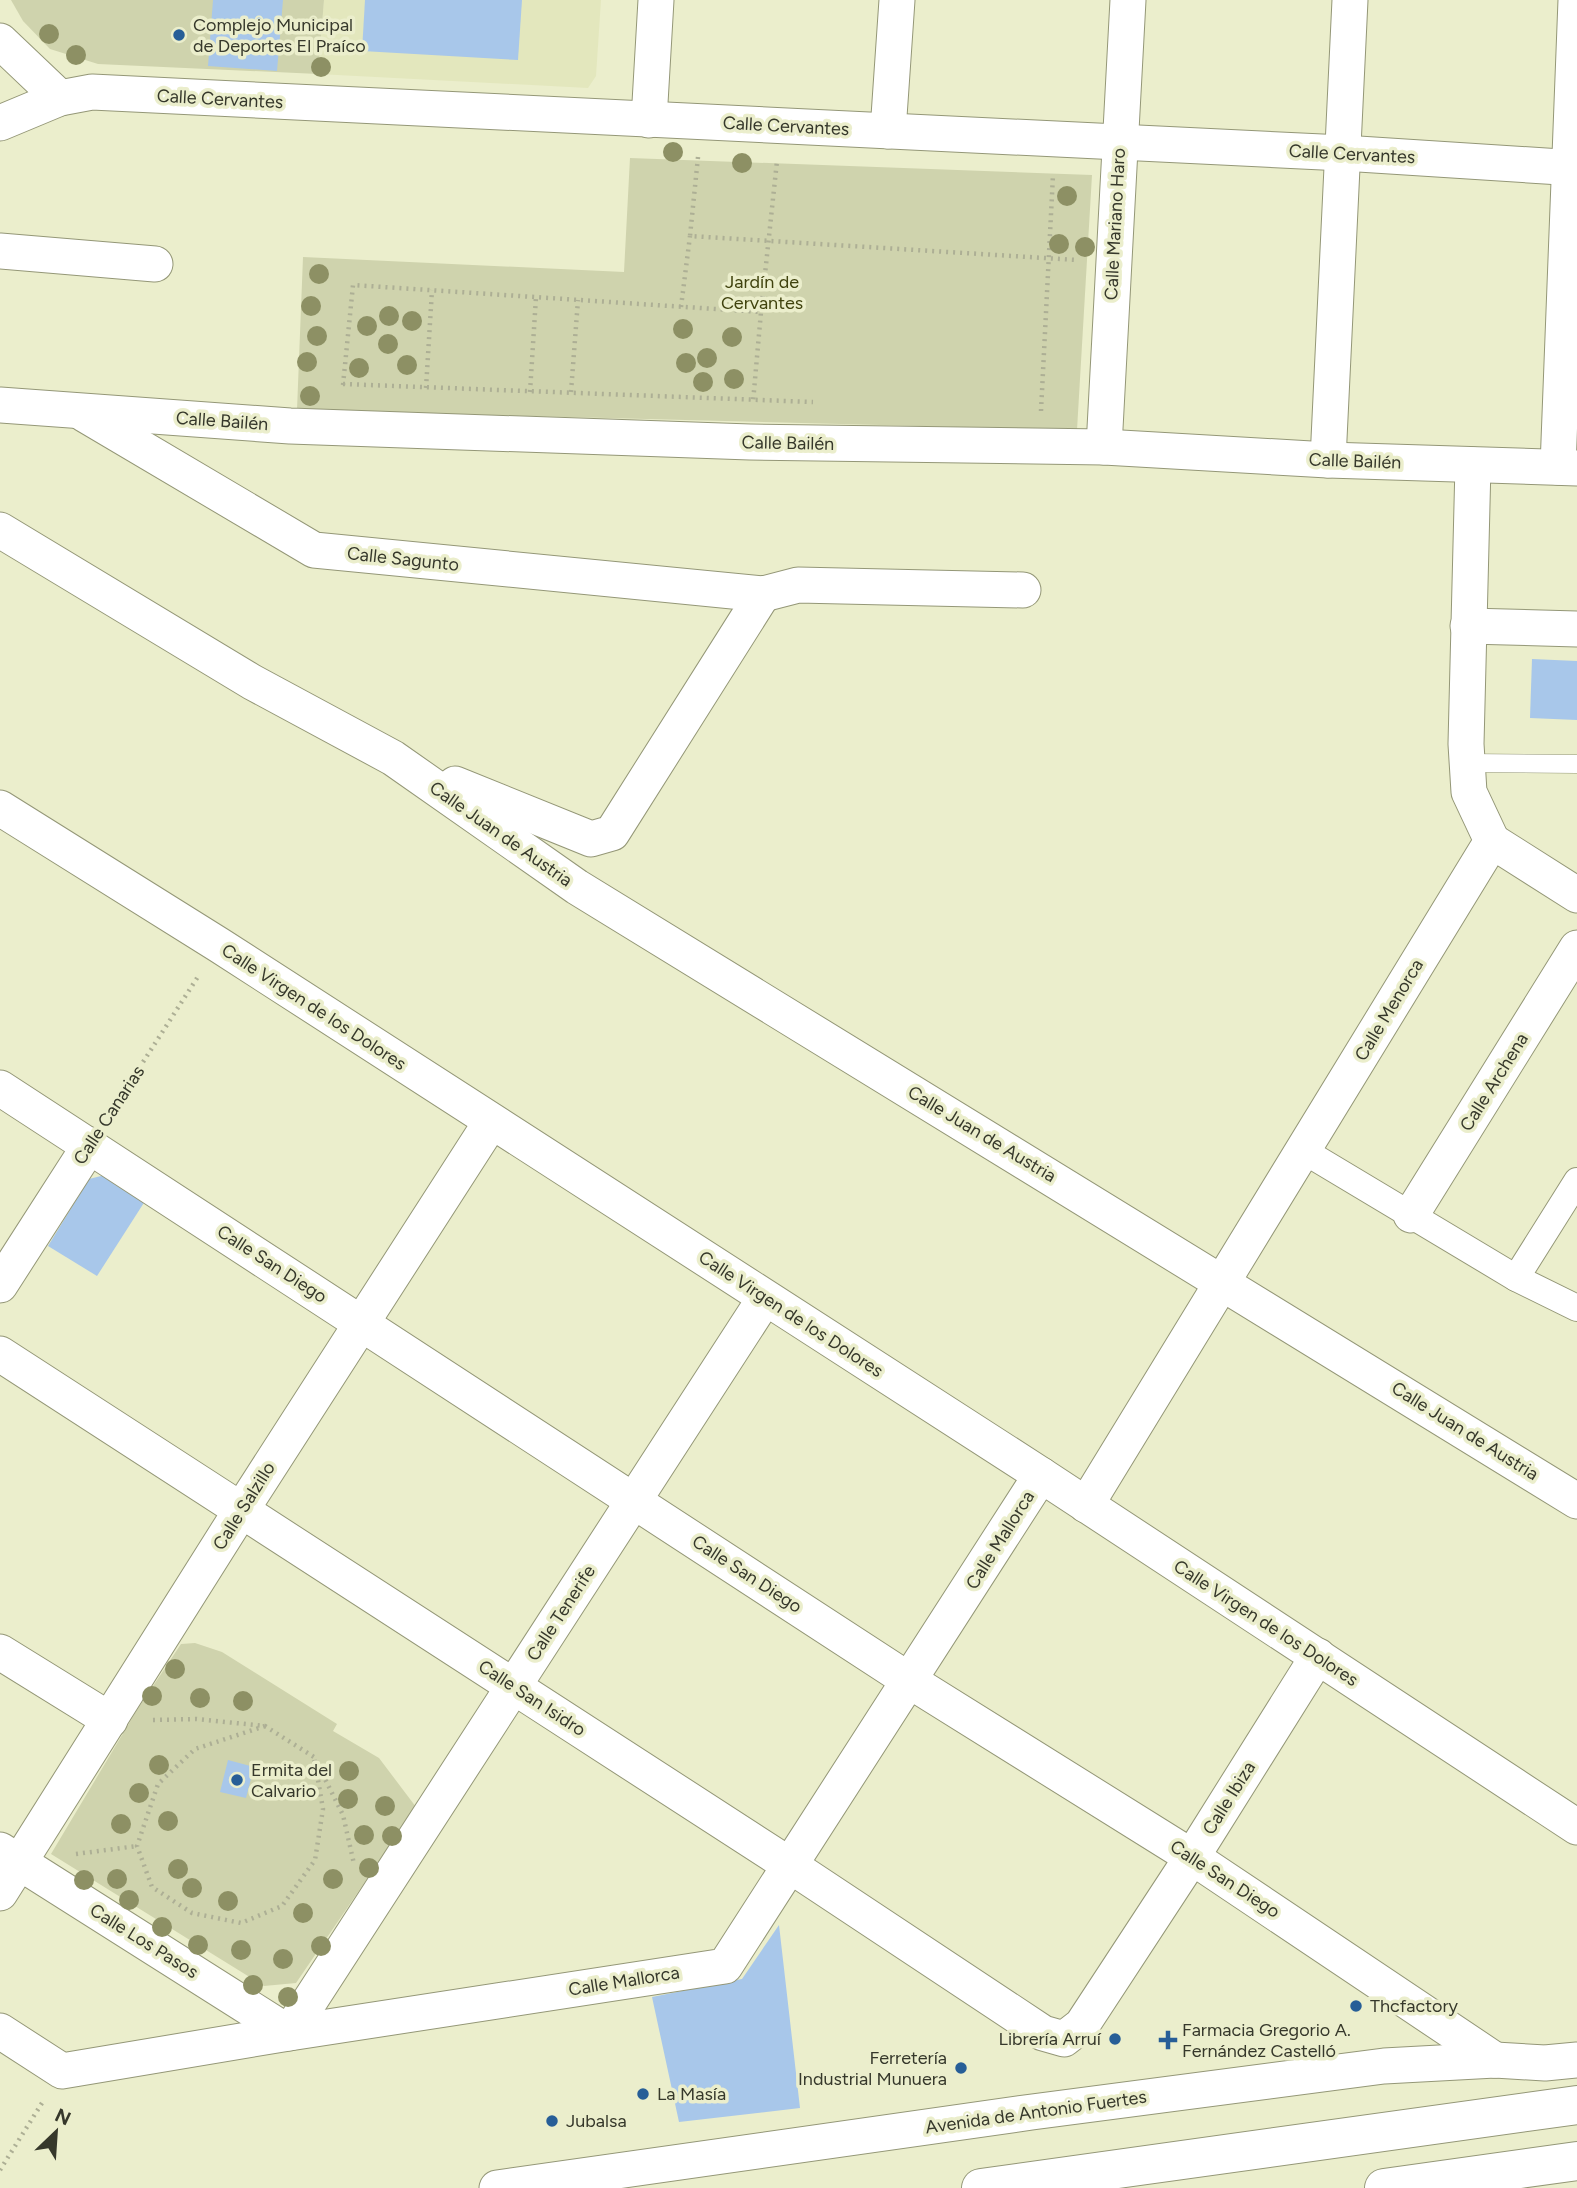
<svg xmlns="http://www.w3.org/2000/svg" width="1577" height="2188" font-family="Figtree,sans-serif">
  <rect width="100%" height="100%" fill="#ebeecc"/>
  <path fill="#e3e7bd" d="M324,0h277l-5,76 -8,12 -270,-14z"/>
  <g fill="#cfd3ad">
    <path d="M11,0h313l-6,74 -220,-10 -48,-15 -27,-28z"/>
    <path d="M630,158l462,17 -15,255 -780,-20 6,-153 321,15z"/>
    <path d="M195,1643l27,9 115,72 -4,7 46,27 37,49 -120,176 -32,3 -213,-132 86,-144 44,-66z"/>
  </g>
  <g fill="#a8c7ea">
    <path d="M213,0h70l-6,71 -69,-5z"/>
    <path d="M365,0h157l-4,60 -156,-9z"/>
    <path d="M1532,659l45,2v59l-47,-2z"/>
    <path d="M109,1174l38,24 -50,78 -49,-30 41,-67z"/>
    <path d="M228,1760l26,7 -8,31 -26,-6z"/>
    <path d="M779,1925l21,183 -121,14 -27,-125 90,-18z"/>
  </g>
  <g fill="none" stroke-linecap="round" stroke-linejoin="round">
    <defs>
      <path id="service" d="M1467,763l110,1"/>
      <g id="pedestrian">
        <path d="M1304,1151l212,127 61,30"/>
        <path d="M1516,1278l61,-97"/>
      </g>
      <g id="minor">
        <path d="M0,41l60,57"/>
        <path d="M649,120l7,-120"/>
        <path d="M0,123l60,-25 32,-6 1251,61 234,15"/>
        <path d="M888,131l9,-131"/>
        <path d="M0,251l155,13"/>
        <path d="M0,405l290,21 460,16 354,5 224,13 249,8"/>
        <path d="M84,414l230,136 449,44 35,-9 225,5"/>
        <path d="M1104,447l24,-447"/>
        <path d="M1328,460l22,-460"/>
        <path d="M1473,465l-7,279 3,48 23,49"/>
        <path d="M1558,467l18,-467"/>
        <path d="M0,530l252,152 141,76 184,129 1000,614"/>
        <path d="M1468,626l109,3"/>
        <path d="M455,784l136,55 21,-6 151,-239"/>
        <path d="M0,808l219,137 822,530 536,352"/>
        <path d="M1492,841l85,54"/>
        <path d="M0,1088l910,593 282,176 303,203"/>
        <path d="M1411,1215l166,-267"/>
        <path d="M0,1285l90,-140"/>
        <path d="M0,1354l791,512 252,167 21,6 18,-14 110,-168 126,-201"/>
        <path d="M1086,1505l406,-664"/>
        <path d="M0,1652l110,68"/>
        <path d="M0,1850l289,183 476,-735"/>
        <path d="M0,1893l242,-384 249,-387"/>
        <path d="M0,2031l62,40 227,-38 436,-67 316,-491"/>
        <path d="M497,2188l535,-76 352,-46 111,-6 50,3 32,-3"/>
      </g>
      <g id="primary">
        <path d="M981,2188l596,-83"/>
        <path d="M1384,2188l193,-27"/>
      </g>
    </defs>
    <use href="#service" stroke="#949777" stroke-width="19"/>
    <use href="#pedestrian" stroke="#949777" stroke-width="28"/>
    <use href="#minor" stroke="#949777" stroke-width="37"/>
    <use href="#primary" stroke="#949777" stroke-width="40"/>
    <g stroke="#adaf95" stroke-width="4.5" stroke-dasharray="2 5" stroke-linecap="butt">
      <path d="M698,157l-8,79 387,24"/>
      <path d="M681,307l9,-71"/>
      <path d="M761,312l16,-151"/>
      <path d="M343,384l470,18"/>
      <path d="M343,385l10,-100 408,27 -8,90"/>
      <path d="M426,388l6,-98"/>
      <path d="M530,392l6,-95"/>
      <path d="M571,392l7,-92"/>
      <path d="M1041,411l12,-236"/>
      <path d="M109,1115l90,-140"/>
      <path d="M153,1720l43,-1 69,7 49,31 29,58 11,49"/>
      <path d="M265,1726l-70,23 -37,35 -21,62 15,41 40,26 49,10 41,-17 33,-46 8,-51 -9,-52"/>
      <path d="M76,1854l61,-8"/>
      <path d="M0,2170l42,-67"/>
    </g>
    <use href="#service" stroke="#fff" stroke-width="18"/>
    <use href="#pedestrian" stroke="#fff" stroke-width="26"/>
    <use href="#minor" stroke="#fff" stroke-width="35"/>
    <use href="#primary" stroke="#fff" stroke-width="38"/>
  </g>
  <g fill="#8d9064">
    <circle cx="49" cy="34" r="10"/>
    <circle cx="76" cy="55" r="10"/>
    <circle cx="321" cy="67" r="10"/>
    <circle cx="673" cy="152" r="10"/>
    <circle cx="742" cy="163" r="10"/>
    <circle cx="1067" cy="196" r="10"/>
    <circle cx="1059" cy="244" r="10"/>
    <circle cx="1085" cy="247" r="10"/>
    <circle cx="319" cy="274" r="10"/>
    <circle cx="311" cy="306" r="10"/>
    <circle cx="389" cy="316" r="10"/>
    <circle cx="412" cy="321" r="10"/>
    <circle cx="367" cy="326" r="10"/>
    <circle cx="683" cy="329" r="10"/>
    <circle cx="317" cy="336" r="10"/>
    <circle cx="732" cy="337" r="10"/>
    <circle cx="388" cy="344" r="10"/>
    <circle cx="707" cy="358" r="10"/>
    <circle cx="307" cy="362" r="10"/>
    <circle cx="686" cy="363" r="10"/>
    <circle cx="407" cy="365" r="10"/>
    <circle cx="359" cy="368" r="10"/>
    <circle cx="734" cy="379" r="10"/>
    <circle cx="703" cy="382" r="10"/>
    <circle cx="310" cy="396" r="10"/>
    <circle cx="175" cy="1669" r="10"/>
    <circle cx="152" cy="1696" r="10"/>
    <circle cx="200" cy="1698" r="10"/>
    <circle cx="243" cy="1701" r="10"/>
    <circle cx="159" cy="1765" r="10"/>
    <circle cx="349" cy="1771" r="10"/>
    <circle cx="139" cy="1793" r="10"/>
    <circle cx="348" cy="1799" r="10"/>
    <circle cx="385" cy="1806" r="10"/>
    <circle cx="168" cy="1821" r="10"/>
    <circle cx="121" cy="1824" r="10"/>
    <circle cx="364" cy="1835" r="10"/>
    <circle cx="392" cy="1836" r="10"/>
    <circle cx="369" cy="1868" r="10"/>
    <circle cx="178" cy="1869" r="10"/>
    <circle cx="117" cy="1879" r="10"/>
    <circle cx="333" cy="1879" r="10"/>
    <circle cx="84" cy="1880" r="10"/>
    <circle cx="192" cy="1888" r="10"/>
    <circle cx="129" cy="1900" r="10"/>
    <circle cx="228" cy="1901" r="10"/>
    <circle cx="303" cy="1913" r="10"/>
    <circle cx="162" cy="1927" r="10"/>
    <circle cx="198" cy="1945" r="10"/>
    <circle cx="321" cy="1946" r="10"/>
    <circle cx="241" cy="1950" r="10"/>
    <circle cx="283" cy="1959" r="10"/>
    <circle cx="253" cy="1985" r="10"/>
    <circle cx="288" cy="1997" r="10"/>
  </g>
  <g fill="#275e97" stroke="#ebeecc" stroke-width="2.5">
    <circle cx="179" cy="35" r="7"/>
    <circle cx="237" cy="1780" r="7"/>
    <circle cx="1356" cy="2006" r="7"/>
    <circle cx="1115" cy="2039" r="7"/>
    <path d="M1164.5 2029.5h7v7h7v7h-7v7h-7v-7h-7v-7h7z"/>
    <circle cx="961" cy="2068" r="7"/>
    <circle cx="643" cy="2094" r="7"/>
    <circle cx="552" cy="2121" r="7"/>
  </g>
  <g text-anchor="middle" stroke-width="7" stroke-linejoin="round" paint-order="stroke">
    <g font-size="18" fill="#36382b" stroke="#ebeecc" text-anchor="start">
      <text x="193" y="31">Complejo Municipal<tspan x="193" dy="21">de Deportes El Praíco</tspan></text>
      <text x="251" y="1776">Ermita del<tspan x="251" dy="21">Calvario</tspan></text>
      <text x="1370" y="2012">Thcfactory</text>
      <text x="1182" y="2036">Farmacia Gregorio A.<tspan x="1182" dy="21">Fernández Castelló</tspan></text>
      <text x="1101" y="2045" text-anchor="end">Librería Arruí</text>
      <text x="947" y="2064" text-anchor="end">Ferretería<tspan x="947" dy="21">Industrial Munuera</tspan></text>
      <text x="657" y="2100">La Masía</text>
      <text x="566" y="2127">Jubalsa</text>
    </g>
    <g font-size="18" fill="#36382b" stroke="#ebeecc">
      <text transform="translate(220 99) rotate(3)" y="6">Calle Cervantes</text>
      <text transform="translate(786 126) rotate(3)" y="6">Calle Cervantes</text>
      <text transform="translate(1352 154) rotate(3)" y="6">Calle Cervantes</text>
      <text transform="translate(1115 224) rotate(-87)" y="6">Calle Mariano Haro</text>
      <text transform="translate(222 421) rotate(4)" y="6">Calle Bailén</text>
      <text transform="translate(788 443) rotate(1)" y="6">Calle Bailén</text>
      <text transform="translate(1355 461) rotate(2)" y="6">Calle Bailén</text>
      <text transform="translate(403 559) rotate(6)" y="6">Calle Sagunto</text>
      <text transform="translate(501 834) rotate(35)" y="6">Calle Juan de Austria</text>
      <text transform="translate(314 1007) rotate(33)" y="6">Calle Virgen de los Dolores</text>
      <text transform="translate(1389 1010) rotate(-59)" y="6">Calle Menorca</text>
      <text transform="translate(1494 1082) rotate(-58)" y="6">Calle Archena</text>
      <text transform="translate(109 1115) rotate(-57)" y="6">Calle Canarias</text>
      <text transform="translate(982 1134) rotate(31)" y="6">Calle Juan de Austria</text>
      <text transform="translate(272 1264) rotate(33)" y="6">Calle San Diego</text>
      <text transform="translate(791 1314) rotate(33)" y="6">Calle Virgen de los Dolores</text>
      <text transform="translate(1465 1431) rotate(32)" y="6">Calle Juan de Austria</text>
      <text transform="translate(244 1506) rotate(-58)" y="6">Calle Salzillo</text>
      <text transform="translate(1000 1540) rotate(-58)" y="6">Calle Mallorca</text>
      <text transform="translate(747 1574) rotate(33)" y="6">Calle San Diego</text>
      <text transform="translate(561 1613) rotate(-57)" y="6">Calle Tenerife</text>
      <text transform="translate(1266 1623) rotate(33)" y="6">Calle Virgen de los Dolores</text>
      <text transform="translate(532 1698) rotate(33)" y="6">Calle San Isidro</text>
      <text transform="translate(1229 1798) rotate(-58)" y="6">Calle Ibiza</text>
      <text transform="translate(1225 1879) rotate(33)" y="6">Calle San Diego</text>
      <text transform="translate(144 1941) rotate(32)" y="6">Calle Los Pasos</text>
      <text transform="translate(624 1981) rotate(-9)" y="6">Calle Mallorca</text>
      <text transform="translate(1036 2112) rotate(-8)" y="6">Avenida de Antonio Fuertes</text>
    </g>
    <g font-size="18" fill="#40430e" stroke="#ebeecc">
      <text x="762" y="288">Jardín de<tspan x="762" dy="21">Cervantes</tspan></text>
    </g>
  </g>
  <g transform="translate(56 2132) rotate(25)" stroke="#ebeecc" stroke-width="5" paint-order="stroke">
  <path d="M0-5L12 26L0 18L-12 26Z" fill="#36382b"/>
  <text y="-10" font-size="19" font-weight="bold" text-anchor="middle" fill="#36382b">N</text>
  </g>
</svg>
